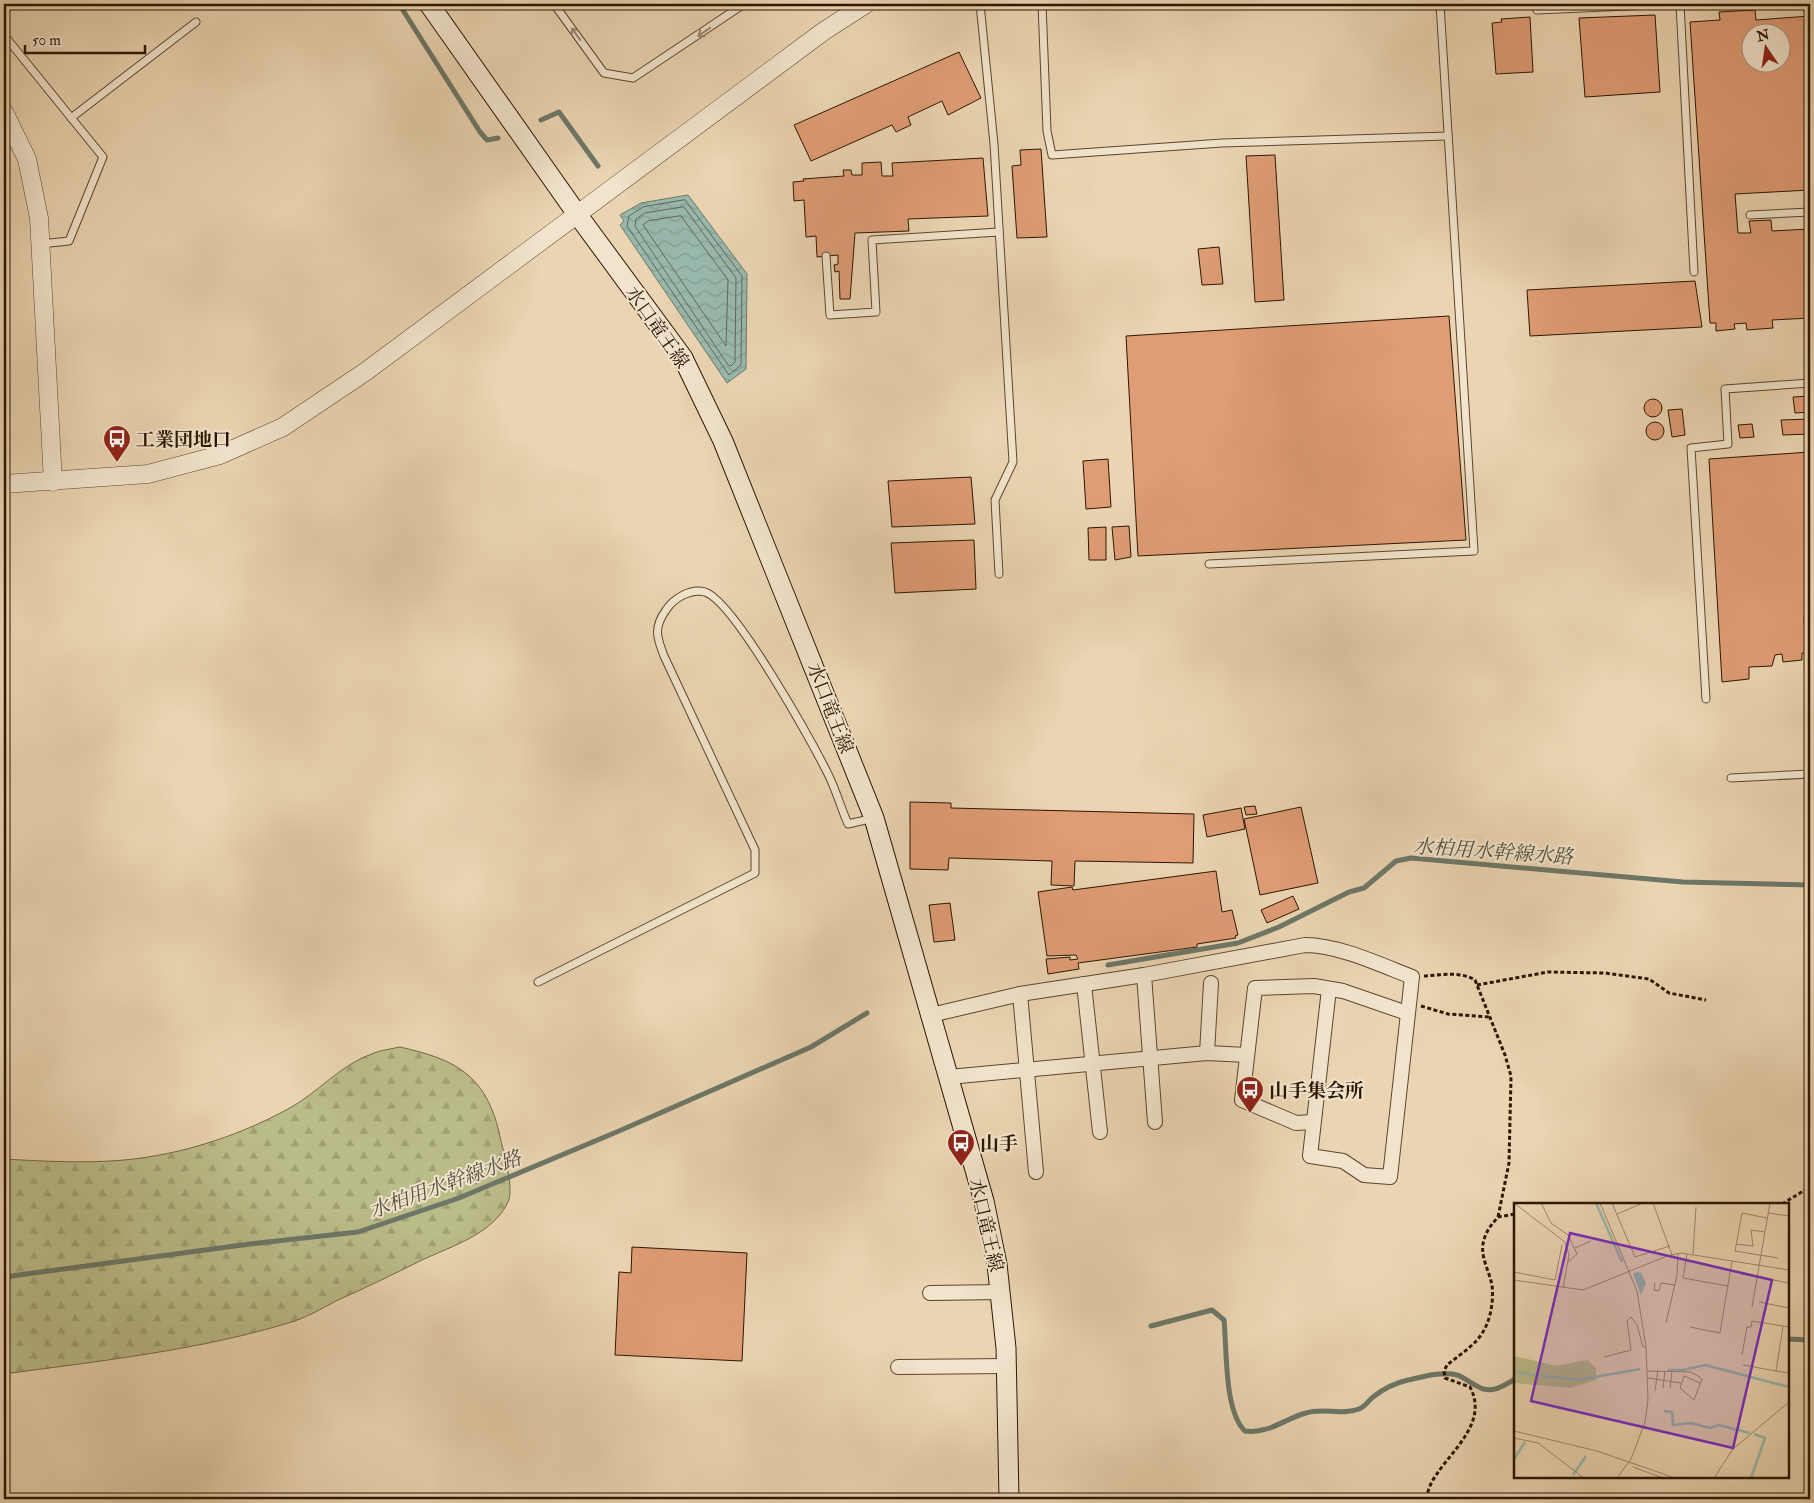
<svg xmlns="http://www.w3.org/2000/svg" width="1814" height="1503" font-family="'IM FELL Double Pica','Noto Serif JP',serif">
  <defs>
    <pattern id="forest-firs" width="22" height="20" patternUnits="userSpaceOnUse" patternTransform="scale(1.25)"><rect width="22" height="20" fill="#babc89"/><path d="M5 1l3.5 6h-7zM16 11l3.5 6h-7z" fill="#a0a174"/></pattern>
    <pattern id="water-waves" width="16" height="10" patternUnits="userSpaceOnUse" patternTransform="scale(1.25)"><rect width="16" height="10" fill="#98b8ac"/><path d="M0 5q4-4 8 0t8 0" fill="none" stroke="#839d92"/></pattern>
  </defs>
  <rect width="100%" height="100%" fill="#ead4b1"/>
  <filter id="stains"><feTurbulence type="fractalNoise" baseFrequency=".004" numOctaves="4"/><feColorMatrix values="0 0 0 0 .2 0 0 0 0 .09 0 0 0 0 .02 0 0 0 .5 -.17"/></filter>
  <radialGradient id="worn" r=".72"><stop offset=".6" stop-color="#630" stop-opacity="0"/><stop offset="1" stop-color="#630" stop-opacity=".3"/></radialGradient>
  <path fill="url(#forest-firs)" stroke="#746944" d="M400,1047c53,12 85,26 99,85 3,16 16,55 9,70 -15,32 -56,44 -86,58 -28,14 -57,28 -86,41 -13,7 -27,15 -41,20 -93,29 -195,40 -291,53v-215c35,2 71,4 106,2 61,-3 125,-23 178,-52 30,-16 53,-45 86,-56 8,-3 17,-4 26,-6z"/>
  <path fill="url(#water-waves)" stroke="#6d7767" d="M688,195l59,79 -1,95 -19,14 -107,-158 4,-4 -4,-6 21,-12z"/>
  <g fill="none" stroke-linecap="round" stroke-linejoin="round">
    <g stroke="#626756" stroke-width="1">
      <path d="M685,200l57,76 -1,89 -12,10 -102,-149 2,-10 14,-9z"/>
      <path d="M684,207l52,71 -1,84 -4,4 -3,-1 -93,-139 1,-7 9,-6z"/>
      <path d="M681,216l47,64 -2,66 -83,-121 5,-4z"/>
    </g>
    <g stroke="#6d7767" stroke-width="5">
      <path d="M399,4l81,128 7,8 11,-2"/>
      <path d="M541,120l18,-8 39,54"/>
      <path d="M1108,965l130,-22 41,-16 70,-35 15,-4 32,-27 15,-3 272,24 127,3"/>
      <path d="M4,1277l246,-33 108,-12 101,-34 160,-67 192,-84 56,-34"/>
      <path d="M1151,1326l61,-16 12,10c3,30 0,91 21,111 24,3 39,-12 61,-18 18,-6 35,3 53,-4 6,-2 9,-8 14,-12 10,-8 22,-14 35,-17 14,-3 34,-9 49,-5 7,2 13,8 20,11 13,9 27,0 38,-7"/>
      <path d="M1788,1339l22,1"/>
    </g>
  </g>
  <g fill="#df9c75" stroke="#2d1600" fill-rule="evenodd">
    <path d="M1755,10l1,10 54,-4v174l-75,4 3,39h13l-2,-12 22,-1 1,11 38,-2v89l-38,2 1,8 -26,2 -1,-7 -12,1 1,5 -19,2v-8h-6l-20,-301 30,-2 -1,-8zM1752,32h30v30h-30z"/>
    <path d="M1655,15l5,77 -75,5 -6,-79z"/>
    <path d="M1530,17l3,55 -37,2 -4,-51 10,-1 -1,-3z"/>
    <path d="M959,52l22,46 -33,17 -6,-14 -34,16 3,8 -15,7 -4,-7 -81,36 -17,-36z"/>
    <path d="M1041,149l6,88 -30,1 -5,-72 9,-1 -1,-15z"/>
    <path d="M1275,155l9,145 -29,2 -9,-146z"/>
    <path d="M983,158l5,58 -80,3 1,12 -54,2 -5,66h-10l-1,-28 -4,1 -1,-7 4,-1v-9l-21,2 -1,-21 -10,1 -2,-37 -10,1 -1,-19 11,-1 -1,-2 41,-3 -1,-6h8l1,5h10v-12l19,-1 1,14h11l-1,-13z"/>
    <path d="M1219,247l4,37 -21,1 -4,-36z"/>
    <path d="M1695,281l7,46 -172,9 -3,-46z"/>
    <path d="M1449,316l17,224 -328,16 -12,-220z"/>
    <path d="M1810,396v16l-15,1 -2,-16z"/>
    <circle cx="1653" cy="408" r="9"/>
    <path d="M1682,409l3,26 -13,2 -4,-27z"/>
    <path d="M1810,419v15l-27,1 -2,-15z"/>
    <circle cx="1655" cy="431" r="9"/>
    <path d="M1752,424l2,13 -14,1 -2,-13z"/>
    <path d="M1810,452v159h-3l1,5 -4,1 2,36h-4v7l-19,2 -1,-8 -7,1 -3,11 -23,1v12l-27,3 -13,-223z"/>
    <path d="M1108,459l3,48 -25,2 -3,-48z"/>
    <path d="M971,477l4,47 -83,3 -4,-46z"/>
    <path d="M1129,526l2,31 -16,3 -3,-33z"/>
    <path d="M1106,527v33h-17l-1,-32z"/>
    <path d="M974,540l2,49 -81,4 -4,-50z"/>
    <path d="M910,802l41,1v5l243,6 -1,49 -118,-2 -1,25 -23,-1 1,-24 -103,-3 -1,12 -38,-1z"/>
    <path d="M1255,806l2,8 -11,1 -2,-8z"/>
    <path d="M1301,807l17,76 -58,12 -16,-76z"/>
    <path d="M1241,808l4,21 -38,8 -4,-22z"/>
    <path d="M1216,871l6,41 10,-2 6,25 -3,1 1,2 -39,6v3l-119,16 1,6 -31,5 -2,-15 24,-2v3l8,-1 -2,-4 -29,1 -9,-64 34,-5 1,3z"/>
    <path d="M1293,896l6,13 -32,14 -6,-13z"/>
    <path d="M950,903l5,37 -21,2 -5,-37z"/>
    <path d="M632,1247l115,6 -5,108 -127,-6 4,-83 12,1z"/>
  </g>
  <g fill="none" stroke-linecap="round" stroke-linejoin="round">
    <defs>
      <g id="service">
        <path d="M554,4l50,69 29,5 111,-74"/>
        <path d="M980,4l14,140 19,318 -18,38 4,74"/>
        <path d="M1042,4l5,127 5,24 170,-12 226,-7"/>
        <path d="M1680,4l14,268"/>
        <path d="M1537,10l136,-6"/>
        <path d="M4,35l99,122 -34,84 -29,3"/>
        <path d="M71,118l125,-96"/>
        <path d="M1750,215l60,-3"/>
        <path d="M826,256l4,59 46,-3 -4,-72 127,-8"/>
        <path d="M1209,564l265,-13 -34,-547"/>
        <path d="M1706,699l-15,-251 37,-4 -3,-55 85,-6"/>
        <path d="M1731,778l79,-4"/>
        <path d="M538,982l217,-109v-23l-91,-194c-7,-18 -11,-28 2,-46 7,-11 24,-22 39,-18 29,9 107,150 123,182 8,16 13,34 20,50l26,-6"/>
      </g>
      <g id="minor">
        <path d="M1144,975l11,147"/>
        <path d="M1084,984l16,148"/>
        <path d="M1020,994l16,178"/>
        <path d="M931,1015l89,-21 124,-19 161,-30c34,0 76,20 107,32l-22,200 -26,-2 -21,-14 -33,-5 19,-167"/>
        <path d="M1207,1053l4,-70"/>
        <path d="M949,1077l258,-24 40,2"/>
        <path d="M1313,1122l-17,1 -54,-23 13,-112 59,-2 29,5 64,22"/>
        <path d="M930,1293l71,-1"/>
        <path d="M898,1367l110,-1"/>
      </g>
      <g id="tertiary">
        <path d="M4,112l23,47 12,59 14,264"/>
        <path d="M4,484l144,-10 72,-19 63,-28 82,-55 459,-341 42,-27"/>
      </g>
      <path id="secondary" d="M429,4l148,210 106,144 40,83 151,377 110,383 13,63 9,84 3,151"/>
    </defs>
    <use href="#service" stroke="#5c462c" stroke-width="9"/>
    <use href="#minor" stroke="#5c462c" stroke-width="16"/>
    <use href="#tertiary" stroke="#5c462c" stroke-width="19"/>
    <use href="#secondary" stroke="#2d1600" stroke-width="21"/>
    <g stroke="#2d1600" stroke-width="3" stroke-dasharray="4 2.5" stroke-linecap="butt">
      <path d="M1424,976c17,-1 36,-5 51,4l30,75 6,21 -2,87 -11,54"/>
      <path d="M1477,985l71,-13 57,1 44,6 20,14 37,7"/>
      <path d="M1421,1006l27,8 42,3"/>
      <path d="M1782,1204l28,-17"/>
      <path d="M1427,1499c0,-34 67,-67 43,-112l-25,-9 -1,-7 3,-6c10,-8 22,-16 30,-25 13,-14 17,-37 15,-55 -3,-15 -13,-30 -8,-45 2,-9 8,-16 14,-23l17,-3"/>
    </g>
    <use href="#service" stroke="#f1e3cc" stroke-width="7"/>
    <use href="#minor" stroke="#f1e3cc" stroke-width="14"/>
    <use href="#tertiary" stroke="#f1e3cc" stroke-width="18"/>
    <use href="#secondary" stroke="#f1e3cc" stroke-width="19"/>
  </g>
  <defs><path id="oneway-shaft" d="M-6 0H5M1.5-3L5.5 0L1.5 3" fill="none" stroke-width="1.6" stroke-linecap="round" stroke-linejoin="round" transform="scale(1.25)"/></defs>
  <g stroke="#998770">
    <use href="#oneway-shaft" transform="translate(704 32) rotate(145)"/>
    <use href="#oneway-shaft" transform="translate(576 34) rotate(-126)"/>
  </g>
  <defs>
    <symbol id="bus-pin" viewBox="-11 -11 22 30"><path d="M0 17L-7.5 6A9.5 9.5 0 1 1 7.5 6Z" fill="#8f2418" stroke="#f1e3cc"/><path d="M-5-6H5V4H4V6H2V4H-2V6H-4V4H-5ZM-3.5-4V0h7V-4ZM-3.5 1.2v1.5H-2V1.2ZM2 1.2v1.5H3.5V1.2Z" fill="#fff"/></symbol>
  </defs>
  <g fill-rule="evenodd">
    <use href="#bus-pin" x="101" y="423" width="32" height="43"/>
    <use href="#bus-pin" x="1234" y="1074" width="32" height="43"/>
    <use href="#bus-pin" x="945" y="1127" width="32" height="43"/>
  </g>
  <g text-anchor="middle" stroke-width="4" stroke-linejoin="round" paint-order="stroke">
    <g font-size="19" fill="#2d1600" stroke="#f1e3cc">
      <text transform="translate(658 327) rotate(55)" y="7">水口竜王線</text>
      <text transform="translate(831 708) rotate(69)" y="7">水口竜王線</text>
      <text transform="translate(987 1225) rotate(77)" y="7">水口竜王線</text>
    </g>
    <g font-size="19" font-weight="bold" fill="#2d1600" stroke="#f1e3cc" text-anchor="start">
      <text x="136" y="446">工業団地口</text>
      <text x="1269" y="1097">山手集会所</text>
      <text x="980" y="1150">山手</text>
    </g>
    <g font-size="20" font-style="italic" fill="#524f3c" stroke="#f1e3cc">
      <text transform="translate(1493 851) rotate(4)" y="7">水柏用水幹線水路</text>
      <text transform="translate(445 1184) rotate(-20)" y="7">水柏用水幹線水路</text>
    </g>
  </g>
  <g transform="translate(1514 1203)">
    <rect width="275" height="275" fill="#ead4b1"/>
    <path d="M0,153l43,10 30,-6 9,8v12l-27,8 -55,-5z" fill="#babc89"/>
    <path d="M122,69l5,1 5,10 -5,12 -8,-21z" fill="#98b8ac"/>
    <path fill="none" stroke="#98b8ac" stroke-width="2.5" d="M82,0l26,59M154,167h15l22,-5 84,22M0,169l64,8 62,-11M150,208l8,1 1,13 18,-2 19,5 9,-3 31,8M0,256l11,-17M59,272l13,-19M237,275l14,-40 -11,-4"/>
    <path fill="none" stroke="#9e886a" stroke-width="1" d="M0,0l51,39 4,13 -6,33M27,0l10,20 17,12 9,19 -9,8M86,0l37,88 9,56 2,53 -3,22 -14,37 -14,19M98,0l23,54 35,-11M139,0l19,52M254,10l21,3M103,11l26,-11M253,15l-25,-5 -7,38 43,7M222,41l17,2 -2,-16 14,2M61,45l16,-7M173,51l-4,24 45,8M179,51l3,-47M0,69l41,8 7,-35M227,71l48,9M0,77l69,10 84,-34 14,-3 108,17M141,80l-1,7 5,1 2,-8 14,2M245,99l30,6M238,104l18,-104M152,120l11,-48 1,-21M176,124l30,6 12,-72M269,124l-7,44 13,2M228,152l5,-28h4l1,-6 37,6M90,154l27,-7 -4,-29 4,-4 6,8 6,22h3M229,162l33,6M133,168l44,1 7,4 4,3 -8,21 -14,-12 4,-12 16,7M134,175l33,5M149,185l2,-17M156,185l2,-17M141,188l3,-21M0,228l83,20 78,27M0,235l24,5 46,35M119,264l30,11M200,275l19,-29 56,-47"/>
    <path fill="#7b2cbf" fill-opacity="0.15" stroke="#7b2cbf" stroke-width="2.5" d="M56,30l202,47 -39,168 -202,-47z"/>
    <rect width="275" height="275" fill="none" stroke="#2d1600" stroke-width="2.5"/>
  </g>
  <rect width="1814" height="1503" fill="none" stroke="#ead4b1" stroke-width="20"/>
  <rect x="5" y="5" width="1804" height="1493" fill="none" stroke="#2d1600" stroke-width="2.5"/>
  <rect x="10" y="10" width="1794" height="1483" fill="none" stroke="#2d1600"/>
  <g transform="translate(1766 48) rotate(347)"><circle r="24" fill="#f1e3cc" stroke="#a3917a"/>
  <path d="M0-4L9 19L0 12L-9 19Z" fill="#8f2418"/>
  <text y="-8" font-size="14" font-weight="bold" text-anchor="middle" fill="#2d1600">N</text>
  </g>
  <path d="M25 45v8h120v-8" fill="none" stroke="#2d1600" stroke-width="2.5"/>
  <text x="32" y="45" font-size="15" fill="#2d1600" stroke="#f1e3cc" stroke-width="4" paint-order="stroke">50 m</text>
  <rect width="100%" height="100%" filter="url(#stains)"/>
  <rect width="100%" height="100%" fill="url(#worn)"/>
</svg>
